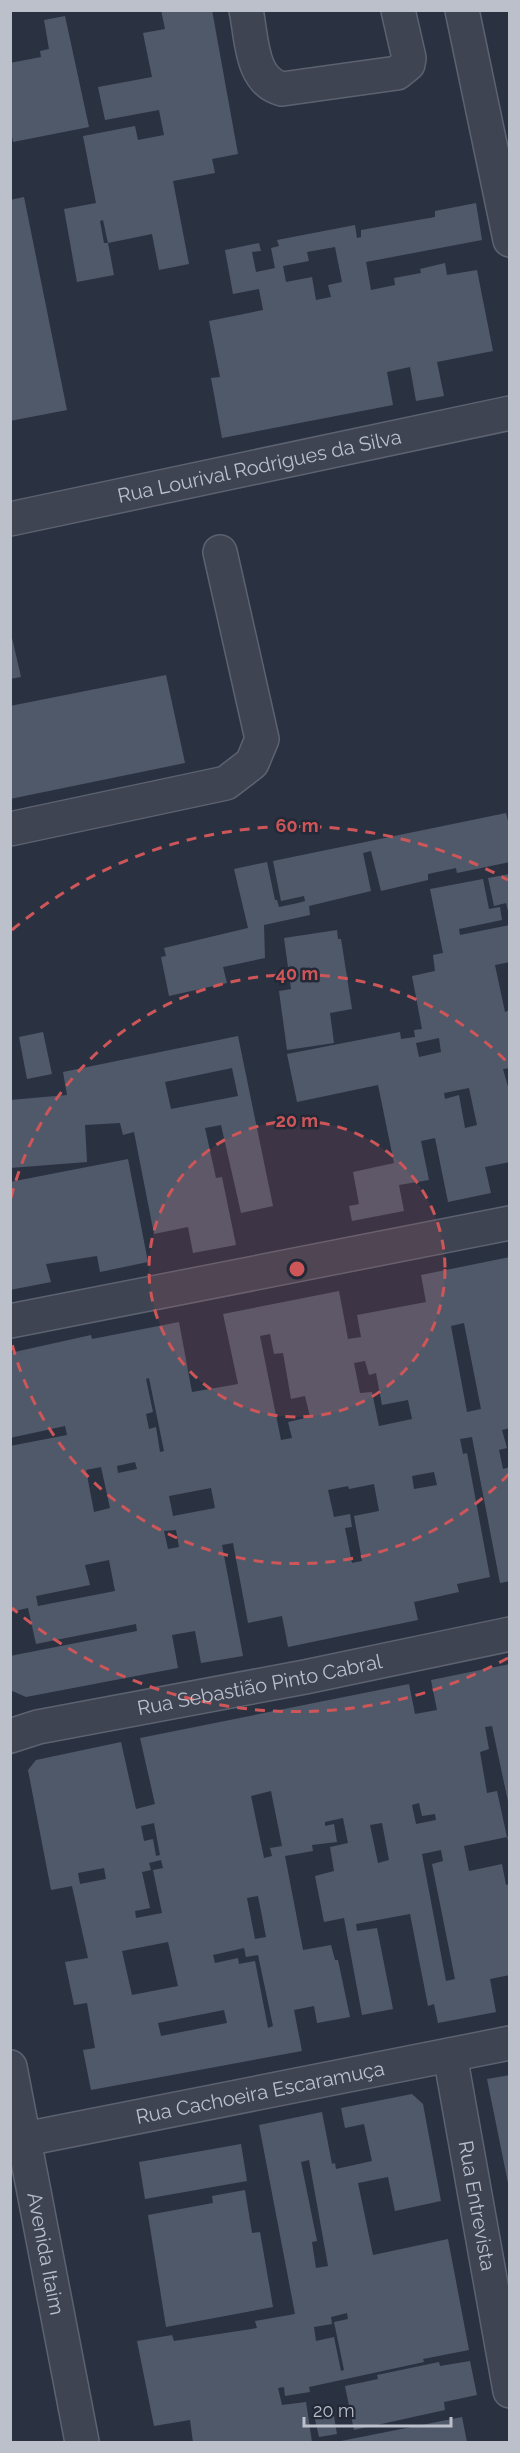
<svg xmlns="http://www.w3.org/2000/svg" width="520" height="2453" font-family="Raleway,sans-serif">
  <rect width="100%" height="100%" fill="#2a3242"/>
  <g fill="#50596a" fill-rule="evenodd">
    <path d="M161,10h51l26,144 -26,5 3,14 -42,8 16,83 -30,6 -7,-36 -44,9 -5,-23 -3,1 4,22h4l6,32 -37,7 -13,-73 32,-6 -13,-67 52,-10 3,14 26,-5 -5,-25 -54,10 -7,-33 54,-10 -9,-44 22,-4z"/>
    <path d="M65,16l24,111 -76,15 -3,-17v-62l31,-6 -1,-6 9,-2 -5,-29z"/>
    <path d="M24,197l43,213 -57,11v-221z"/>
    <path d="M476,203l6,37 -116,22 5,28 24,-5 -1,-7 27,-5 -1,-4 25,-6 2,12 30,-5 16,81 -56,11 7,34 -28,5 -6,-34 -23,5 6,33 -171,33 -11,-60 9,-1 -11,-56 54,-11 -4,-21 -26,5 -8,-44 34,-7 2,8 -9,1 4,20 19,-4 -4,-20 8,-2 -2,-6 78,-15 2,13 4,-1v-7l74,-13v-6zM335,247l7,35 -14,3 3,12 -15,3 -4,-23 -26,5 -3,-16 26,-5 -2,-9z"/>
    <path d="M10,629l11,48 -11,2z"/>
    <path d="M166,675l19,88 -175,36v-93z"/>
    <path d="M506,813l4,15v34l-53,11 -1,-5 -28,6v6l-47,11 -10,-40 -8,2 8,38 -62,15 1,9 -46,10 1,33 -42,9 4,16 -58,13 -8,-39 5,-1 -2,-8 84,-20 -14,-59 33,-7 8,38h2l2,7 19,-4 7,-2 -1,-5 -23,5 -8,-40z"/>
    <path d="M510,874v41h-1l-3,-12 -12,3 -6,-28z"/>
    <path d="M483,879l6,30 11,-2 2,13 -43,9 1,6 50,-10v37l-15,3 10,47 5,-2v58l-7,1 7,25v68l-25,5 6,26 -43,9 -13,-64 -14,3 8,39 -30,5 5,26 -52,10 -3,-15 10,-2 -6,-32 41,-9 -16,-78 -81,17 -10,-48 113,-22 1,7 14,-2 -1,-7 8,-1 -10,-53 23,-5 -2,-16 10,-2 -13,-64zM439,1038l2,14 -22,5 -3,-14zM469,1088l8,37 -12,3 -6,-33 -14,4 -1,-6z"/>
    <path d="M337,930l1,9h3l11,70 -22,4 4,30 -47,7 -8,-59 12,-2 -7,-51z"/>
    <path d="M43,1032l9,42 -25,5 -8,-42z"/>
    <path d="M238,1036l35,170 -32,7 -20,-88 -16,3 11,50 6,-1 14,68 -43,8 -5,-26 -34,7 -20,-102 -11,3 -3,-12 -35,2 2,37 -77,6v-68l57,-5 -4,-23zM232,1068l6,28 -67,13 -6,-27z"/>
    <path d="M128,1159l20,103 -48,10 -3,-16 -51,8 5,18 -41,8v-108z"/>
    <path d="M510,1257v171l-8,2 5,18 -8,2 4,19 7,-2v114l-10,2 -28,-146 -12,2 3,15 4,-1 23,124 -33,7 2,8 -45,10 4,18 -130,27 -6,-31 -34,7 -15,-80 -11,2 21,111 -42,7 -6,-32 -23,4 6,33 -152,29 -16,-7v-34l127,-25 -1,-7 -100,20 -8,-36 -18,4v-166l57,-11 -2,-9 -55,12v-85l81,-18 1,4 87,-17 13,70 46,-8 -15,-70 116,-23 9,48 13,-2 -4,-22 69,-13 -5,-27zM464,1323l17,86 -14,3 -16,-86zM270,1334l4,20 9,-1 8,46 14,-3 5,21 -22,5 4,16 -11,2 -21,-104zM365,1361l4,14 7,-2 6,32 26,-5 4,19 -33,7 -7,-34 -12,1 -6,-30zM149,1378l15,73 -4,1 -4,-25 -7,2 -3,-15 7,-2 -7,-33zM135,1462l2,7 -19,4 -1,-7zM101,1467l9,41 -16,4 -8,-42zM434,1472l3,13 -23,4 -2,-13zM374,1484l5,27 -25,5 8,45 -10,2 -7,-35 7,-1 -2,-13 -16,3 -6,-27 20,-4 1,3zM211,1488l4,20 -42,8 -4,-20zM176,1530l3,17 -11,2 -4,-18zM109,1560l6,31 -77,15 -2,-10 54,-11 -5,-20z"/>
    <path d="M510,1664v147l-18,-85 -7,1 4,22 -9,3 7,41 10,-2 10,46 3,-1v11l-3,-10 -43,9 5,25 33,-7 4,21 3,-1 1,91 -20,4 6,33 -58,11 -4,-19 -6,2 -18,-92 -54,10 1,7 20,-3 16,81 -31,6 -18,-97 -20,4 -9,-46 19,-5 -4,-24 18,-4 -5,-25 -18,4v4l9,-2 3,18 -25,3 1,6 -28,5 18,94 28,-5 4,15h3l12,57 -33,6 -3,-17 -20,4 8,41 -211,39 -8,-40 12,-2 -8,-45 -13,2 -9,-43 23,-4 -16,-72 -21,4 -23,-120 8,-10 85,-18 15,67 19,-5 -15,-66 269,-54 6,30 22,-4 -6,-30zM271,1791l11,55 -12,2 2,8 -8,2 -13,-62zM419,1803l3,13 13,-2 1,6 -20,4 -4,-19zM154,1823l6,32 -4,1 -3,-17 -9,2 -3,-15zM382,1823l7,37 -11,3 -8,-38zM441,1850l2,11 -11,3 23,115 -9,2 -24,-127zM161,1860l2,8 -10,2 9,43 -26,5 -1,-7 15,-3 -8,-36 9,-2 -2,-7zM104,1868l2,11 -26,5 -2,-11zM258,1896l8,41 -11,2 -8,-41zM168,1942l10,44 -46,9 -10,-44zM244,1948l2,9 12,-2 15,71 -5,2 -13,-67 -16,3 -1,-6 -23,5 -2,-8zM224,2010l3,13 -66,13 -3,-13z"/>
    <path d="M510,2075v108h-2l-21,-104z"/>
    <path d="M412,2094l11,10 18,97 -46,10 -7,-34 -30,6 15,72 75,-16 21,111 -46,9 1,3 -115,25 1,5 -25,4 -1,-9 -6,1 4,17 24,-3 6,40h-119l-3,-22 -36,6 -17,-85 35,-6 2,6 83,-13 -2,-7 40,-7 -36,-189 63,-13 10,52 3,-1 1,6 36,-8 -8,-37 -19,4 -4,-20zM309,2160l19,106 -12,2 -4,-26 5,-1 -16,-79zM347,2313l1,6 -14,3 10,48 -3,1 -7,-34 -18,4 -2,-14 18,-3 -1,-7z"/>
    <path d="M241,2144l6,37 -102,18 -6,-37z"/>
    <path d="M245,2190l7,43 8,-1 13,75 -107,20 -18,-112 65,-12 -1,-7z"/>
    <path d="M470,2361l7,34 -33,7 1,8 -91,20 -9,-44 33,-7 -1,-4 62,-13 1,4z"/>
    <path d="M328,2413l1,4 5,-1 3,18 -18,3 -5,-22z"/>
    <path d="M462,2417l5,25h-126v-1z"/>
  </g>
  <g fill="none" stroke-linecap="round" stroke-linejoin="round">
    <defs>
      <g id="minor">
        <path d="M246,10c6,27 4,71 36,79l115,-16 11,-9 1,-6 -11,-48"/>
        <path d="M462,10l48,230"/>
        <path id="s1" d="M10,519l500,-106"/>
        <path d="M10,829l216,-46 26,-20 10,-24 -42,-187"/>
        <path d="M10,1321l500,-98"/>
        <path id="s2" d="M10,1736l28,-9 267,-50 205,-43"/>
        <path id="s3" d="M450,2055l60,336"/>
        <path id="s4" d="M10,2067l72,375"/>
        <path id="s5" d="M10,2142l500,-99"/>
      </g>
    </defs>
    <use href="#minor" stroke="#5c626f" stroke-width="36"/>
    <use href="#minor" stroke="#3e4452" stroke-width="33"/>
  </g>
  <circle cx="297" cy="1269" r="148" fill="#ce5659" fill-opacity=".12"/>
  <g fill="none" stroke="#ce5659" stroke-width="3" stroke-dasharray="10 8">
    <circle cx="297" cy="1269" r="148"/>
    <path d="M509 1474A295 295 0 0 1 11 1340M11 1198A295 295 0 0 1 509 1064"/>
    <path d="M508 1658A443 443 0 0 1 12 1608M12 930A443 443 0 0 1 508 880"/>
  </g>
  <g text-anchor="middle" stroke-width="5" stroke-linejoin="round" paint-order="stroke">
    <g font-size="20" fill="#bbc0cb" stroke="#232937">
      <text dy="7" stroke="none"><textPath href="#s1" startOffset="255">Rua Lourival Rodrigues da Silva</textPath></text>
      <text dy="7" stroke="none"><textPath href="#s2" startOffset="255">Rua Sebastião Pinto Cabral</textPath></text>
      <text dy="7" stroke="none"><textPath href="#s5" startOffset="255">Rua Cachoeira Escaramuça</textPath></text>
      <text dy="7" stroke="none"><textPath href="#s3" startOffset="153">Rua Entrevista</textPath></text>
      <text dy="7" stroke="none"><textPath href="#s4" startOffset="190">Avenida Itaim</textPath></text>
    </g>
  </g>
  <circle cx="297" cy="1269" r="9" fill="#ce5659" stroke="#232937" stroke-width="3"/>
  <g font-size="18" text-anchor="middle" font-weight="bold" fill="#ce5659" stroke="#232937" stroke-width="5" stroke-linejoin="round" paint-order="stroke">
    <text x="297" y="832">60 m</text>
    <text x="297" y="980">40 m</text>
    <text x="297" y="1127">20 m</text>
  </g>
  <rect width="520" height="2453" fill="none" stroke="#bbc0cb" stroke-width="24"/>
  <path d="M304 2417v9h147v-9" fill="none" stroke="#bbc0cb" stroke-width="3"/>
  <text x="313" y="2417" font-size="18" fill="#bbc0cb" stroke="#232937" stroke-width="4.5" paint-order="stroke">20 m</text>
</svg>
